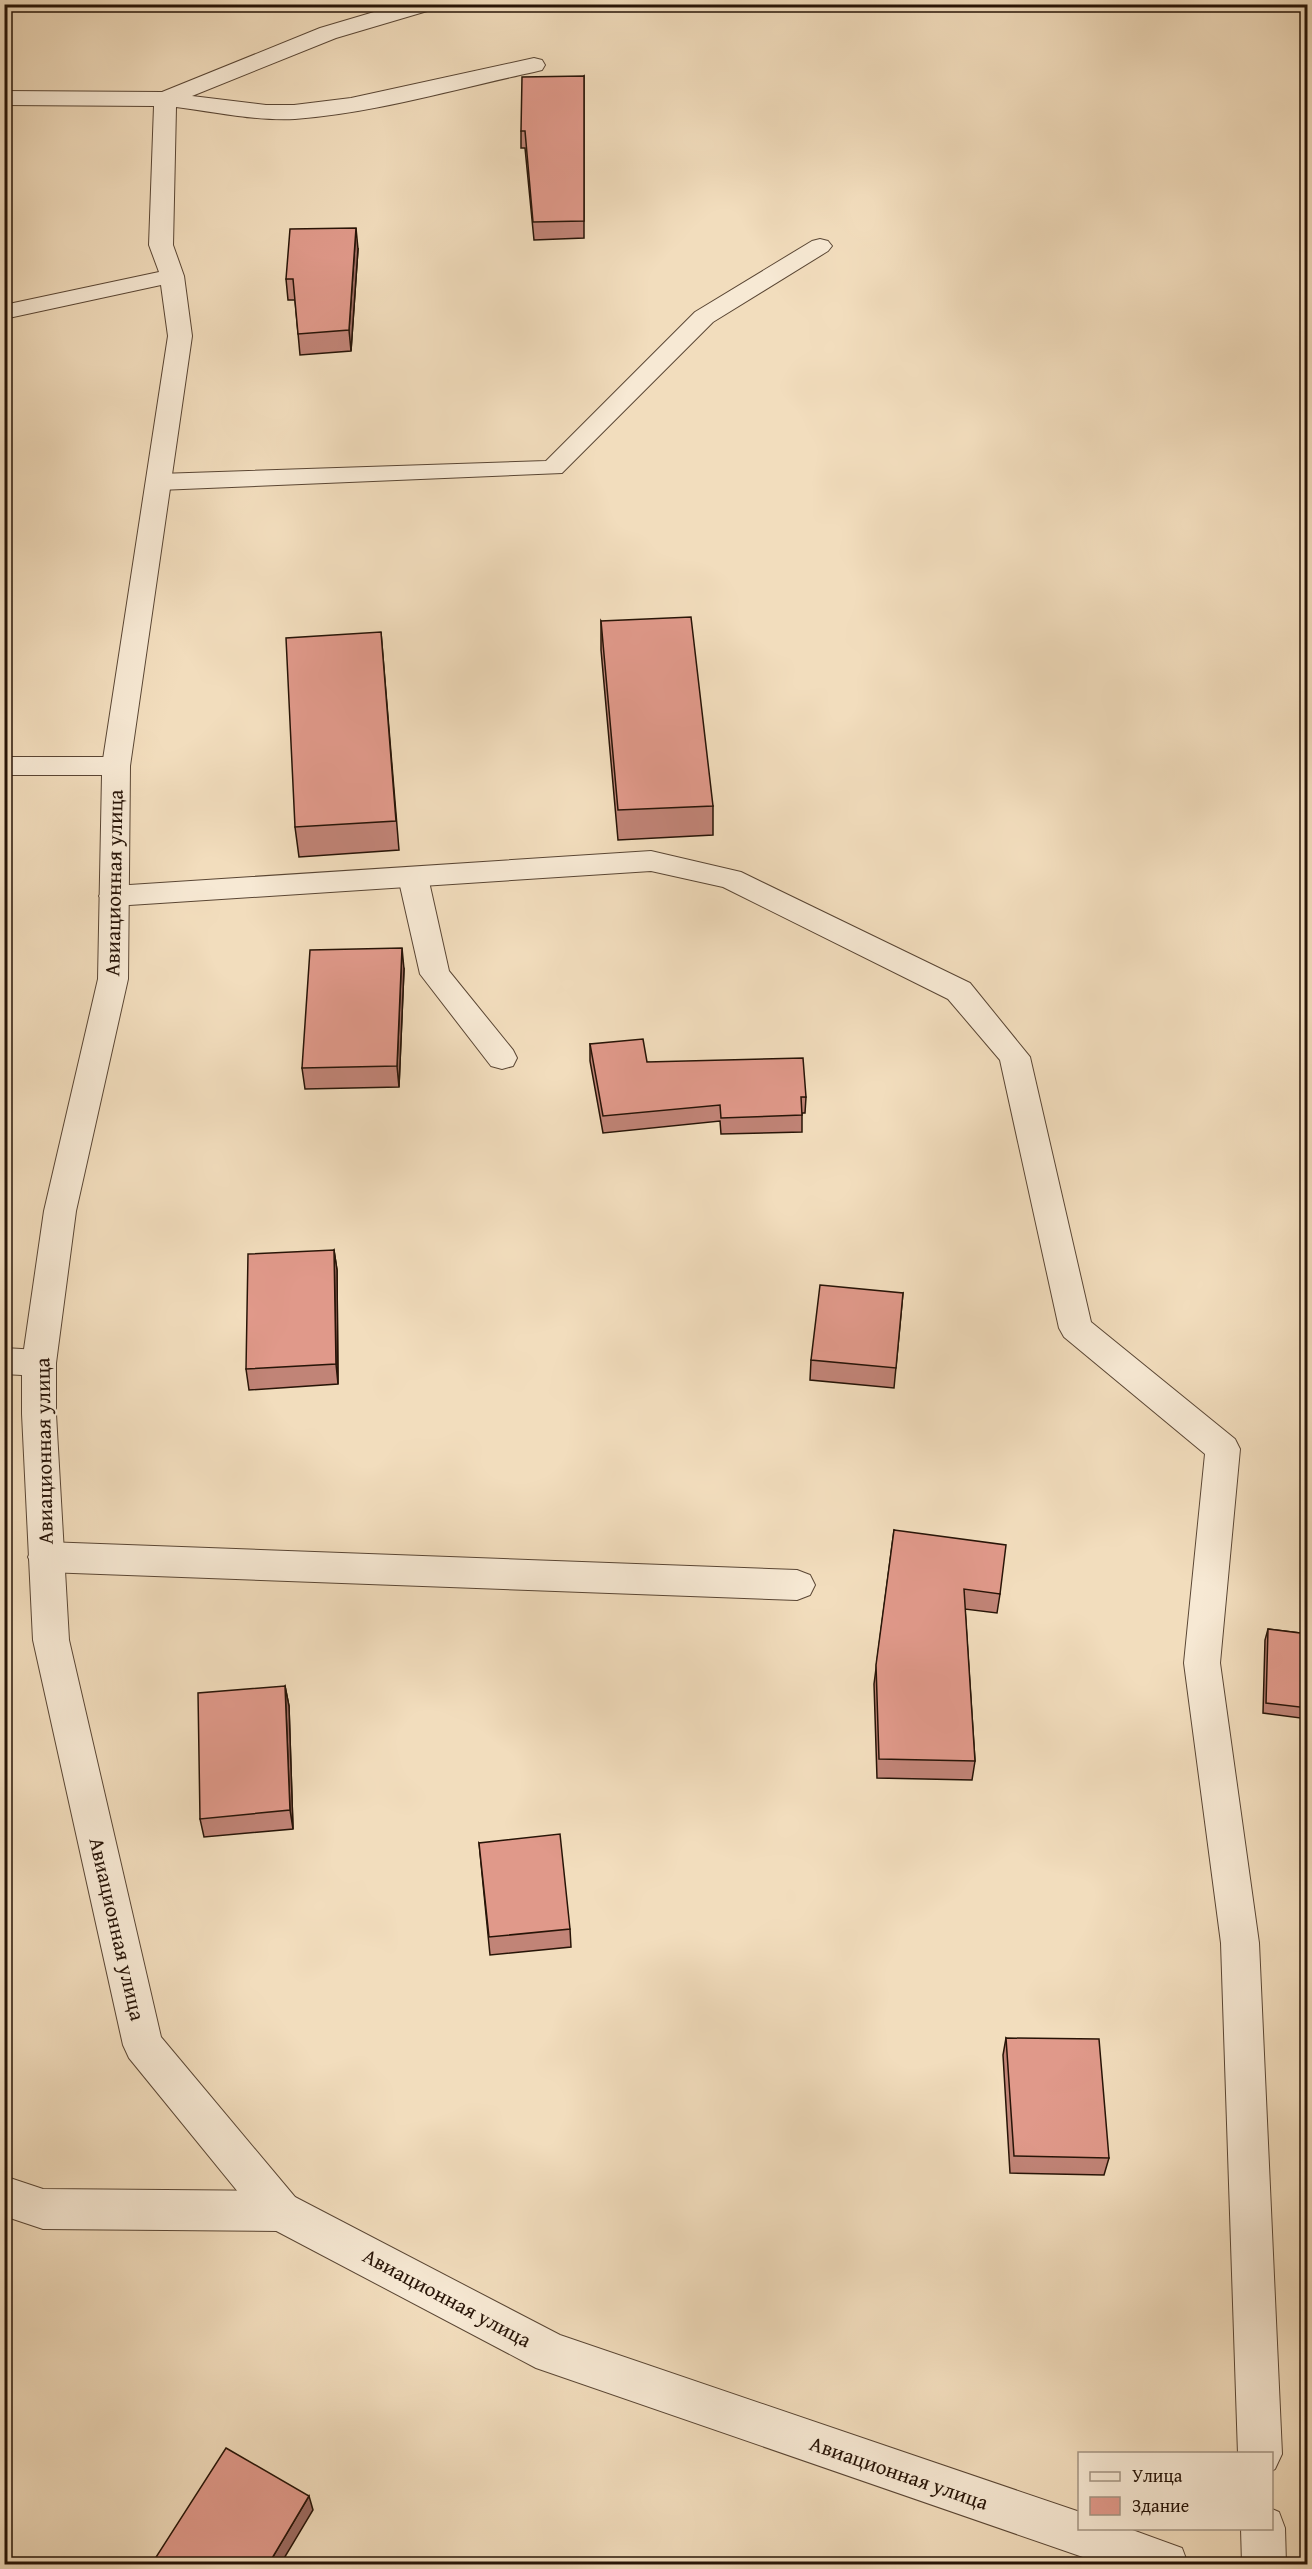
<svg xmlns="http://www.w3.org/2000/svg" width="1312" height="2569" font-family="'Gentium Book Plus',serif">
  <rect width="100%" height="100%" fill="#f2ddbd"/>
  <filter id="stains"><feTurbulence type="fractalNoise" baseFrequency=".00333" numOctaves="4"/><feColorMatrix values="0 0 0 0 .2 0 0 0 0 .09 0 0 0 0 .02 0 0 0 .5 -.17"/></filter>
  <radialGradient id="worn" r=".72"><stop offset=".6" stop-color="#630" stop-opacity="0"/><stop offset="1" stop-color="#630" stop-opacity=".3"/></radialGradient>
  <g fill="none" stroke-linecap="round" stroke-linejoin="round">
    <defs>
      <g id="service">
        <path d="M820,239l8,2 4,5 -4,5 -115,71 -151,151 -403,17 -9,-3 -4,-5 4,-5 9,-3 387,-13 149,-149 117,-71z"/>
        <path d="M413,867l10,3 5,7 21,94 64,79 4,8 -4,8 -11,3 -11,-3 -71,-92 -22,-97 5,-7z"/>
        <path d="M4,1348l35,2 12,4 5,9 -5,9 -12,4 -35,-2z"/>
        <path d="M46,1542l751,28 13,5 5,10 -5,10 -13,5 -751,-28 -13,-5 -5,-10 5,-10z"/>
      </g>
      <g id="minor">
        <path d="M401,4h35l-2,5 -98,29 -144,58 74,9h28l57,-7 183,-40 8,2 3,5 -3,5 -8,2c-79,17 -159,41 -239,47 -39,2 -80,-7 -119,-12l-3,138 11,31 8,60 -62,430 -4,7 -10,2 -10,-2 -4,-7 66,-430 -7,-51 -157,34v-14l155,-33 -10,-27 5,-139 -150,-1v-14l158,1 158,-64z"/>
        <path d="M651,851l90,21 229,111 60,74 61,265 144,117 5,10 -20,214 39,280 23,511 -7,15 -3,2v-17h-34l-17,-511 -37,-280 21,-209 -141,-117 -5,-9 -59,-268 -52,-61 -225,-112 -72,-16 -537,35 -10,-3 -5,-7 5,-7 10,-3z"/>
        <path d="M4,2176l39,13 237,2 15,6 6,14 -6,14 -15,6 -237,-2 -39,-13z"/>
        <path d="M1272,2509l7,3 6,16 1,36h-44l-1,-36h31z"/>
      </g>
      <path id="tertiary" d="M4,757h112l10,2 4,7 -2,213 -52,232 -20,152v51l13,226 92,397 134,160 265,138 520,177v16h47l55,20 6,16h-85l-567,-196 -271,-143 -136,-167 -6,-13 -90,-405 -11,-226v-51l22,-152 54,-232 4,-204h-98z"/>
    </defs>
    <use href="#service" stroke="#5a4634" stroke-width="2"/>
    <use href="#minor" stroke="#5a4634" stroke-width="2"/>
    <use href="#tertiary" stroke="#5a4634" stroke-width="2"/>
    <use href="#service" fill="#f7e9d4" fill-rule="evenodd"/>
    <use href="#minor" fill="#f7e9d4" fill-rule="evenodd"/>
    <use href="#tertiary" fill="#f7e9d4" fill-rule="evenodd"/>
  </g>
  <g fill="#c18477" stroke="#271407" stroke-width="1.5">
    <path d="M584,76v162l-50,2 -9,-92h-4v-17z"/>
    <path d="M358,249l-7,102 -51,4 -5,-55h-7l-2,-21z"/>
    <path d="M601,621l112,185v29l-95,5 -17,-190z"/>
    <path d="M381,632l18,218 -100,7 -4,-30z"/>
    <path d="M404,969l-5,118 -94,2 -3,-21z"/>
    <path d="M590,1044l57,18 159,35 -1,16h-3v19l-81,2 -1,-13 -117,12 -13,-72z"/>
    <path d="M334,1250l3,20 1,114 -89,6 -3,-21z"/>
    <path d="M903,1293l-9,95 -84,-8 1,-20z"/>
    <path d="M894,1530l106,64 -3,19 -32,-4 10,152 -3,19 -95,-2 -3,-94z"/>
    <path d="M1268,1629l40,5v85l-45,-6 2,-73z"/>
    <path d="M285,1686l4,20 4,123 -89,8 -4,-18z"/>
    <path d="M479,1843l91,86 1,18 -81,8z"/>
    <path d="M1006,2038l103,120 -5,17 -94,-2 -7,-118z"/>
  </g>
  <g fill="#9d6b61" stroke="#271407" stroke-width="1.5">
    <path d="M356,228l2,21 -7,102 -2,-21z"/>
    <path d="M402,948l2,21 -5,118 -2,-21z"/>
    <path d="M334,1250l3,20 1,114 -2,-20z"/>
    <path d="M285,1686l4,20 4,123 -3,-19z"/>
    <path d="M309,2496l4,14 -33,55h-12z"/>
  </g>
  <g fill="#e0998a" stroke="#271407" stroke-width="1.5">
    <path d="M584,76v145l-51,1 -8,-91h-4l1,-54z"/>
    <path d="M356,228l-7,102 -51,4 -5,-55h-7l4,-50z"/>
    <path d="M691,617l22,189 -95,4 -17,-189z"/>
    <path d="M381,632l15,189 -101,6 -9,-189z"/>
    <path d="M402,948l-5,118 -95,2 8,-118z"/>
    <path d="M643,1039l4,23 156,-4 3,39h-5l1,18 -81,3 -1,-13 -117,11 -13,-72z"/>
    <path d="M334,1250l2,114 -90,5 2,-115z"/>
    <path d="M820,1285l83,8 -7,75 -85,-8z"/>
    <path d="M894,1530l112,15 -6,49 -36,-5 11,172 -96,-2 -3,-94z"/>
    <path d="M1268,1629l40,5v74l-42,-5z"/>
    <path d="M285,1686l5,124 -90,9 -2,-126z"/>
    <path d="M560,1834l10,95 -81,8 -10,-94z"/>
    <path d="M1006,2038l93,1 10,119 -95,-2z"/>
    <path d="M226,2448l83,48 -41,69h-117z"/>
  </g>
  <g text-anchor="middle" stroke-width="4.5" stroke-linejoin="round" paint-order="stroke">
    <g font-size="21" fill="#271407" stroke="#f7e9d4">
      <text transform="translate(114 883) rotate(-89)" y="7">Авиационная улица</text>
      <text transform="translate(44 1451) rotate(-91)" y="7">Авиационная улица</text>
      <text transform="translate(117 1929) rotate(77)" y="7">Авиационная улица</text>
      <text transform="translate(447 2298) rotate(28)" y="7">Авиационная улица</text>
      <text transform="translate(899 2473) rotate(19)" y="7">Авиационная улица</text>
    </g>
  </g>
  <rect width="1312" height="2569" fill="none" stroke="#f2ddbd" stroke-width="24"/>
  <rect x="6" y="6" width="1300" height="2557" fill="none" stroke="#271407" stroke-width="3"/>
  <rect x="12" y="12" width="1288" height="2545" fill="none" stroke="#271407" stroke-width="1.5"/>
  <rect x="1078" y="2452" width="195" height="78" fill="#f7e9d4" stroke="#a49482" stroke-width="1.5"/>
  <rect x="1090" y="2472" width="30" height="9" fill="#f7e9d4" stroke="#a49482" stroke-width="1.5"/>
  <text x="1132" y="2482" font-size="18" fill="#271407">Улица</text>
  <rect x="1090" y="2497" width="30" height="18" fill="#e0998a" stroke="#a49482" stroke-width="1.5"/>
  <text x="1132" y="2512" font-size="18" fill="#271407">Здание</text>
  <rect width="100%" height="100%" filter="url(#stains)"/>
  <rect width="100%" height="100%" fill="url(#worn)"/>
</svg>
